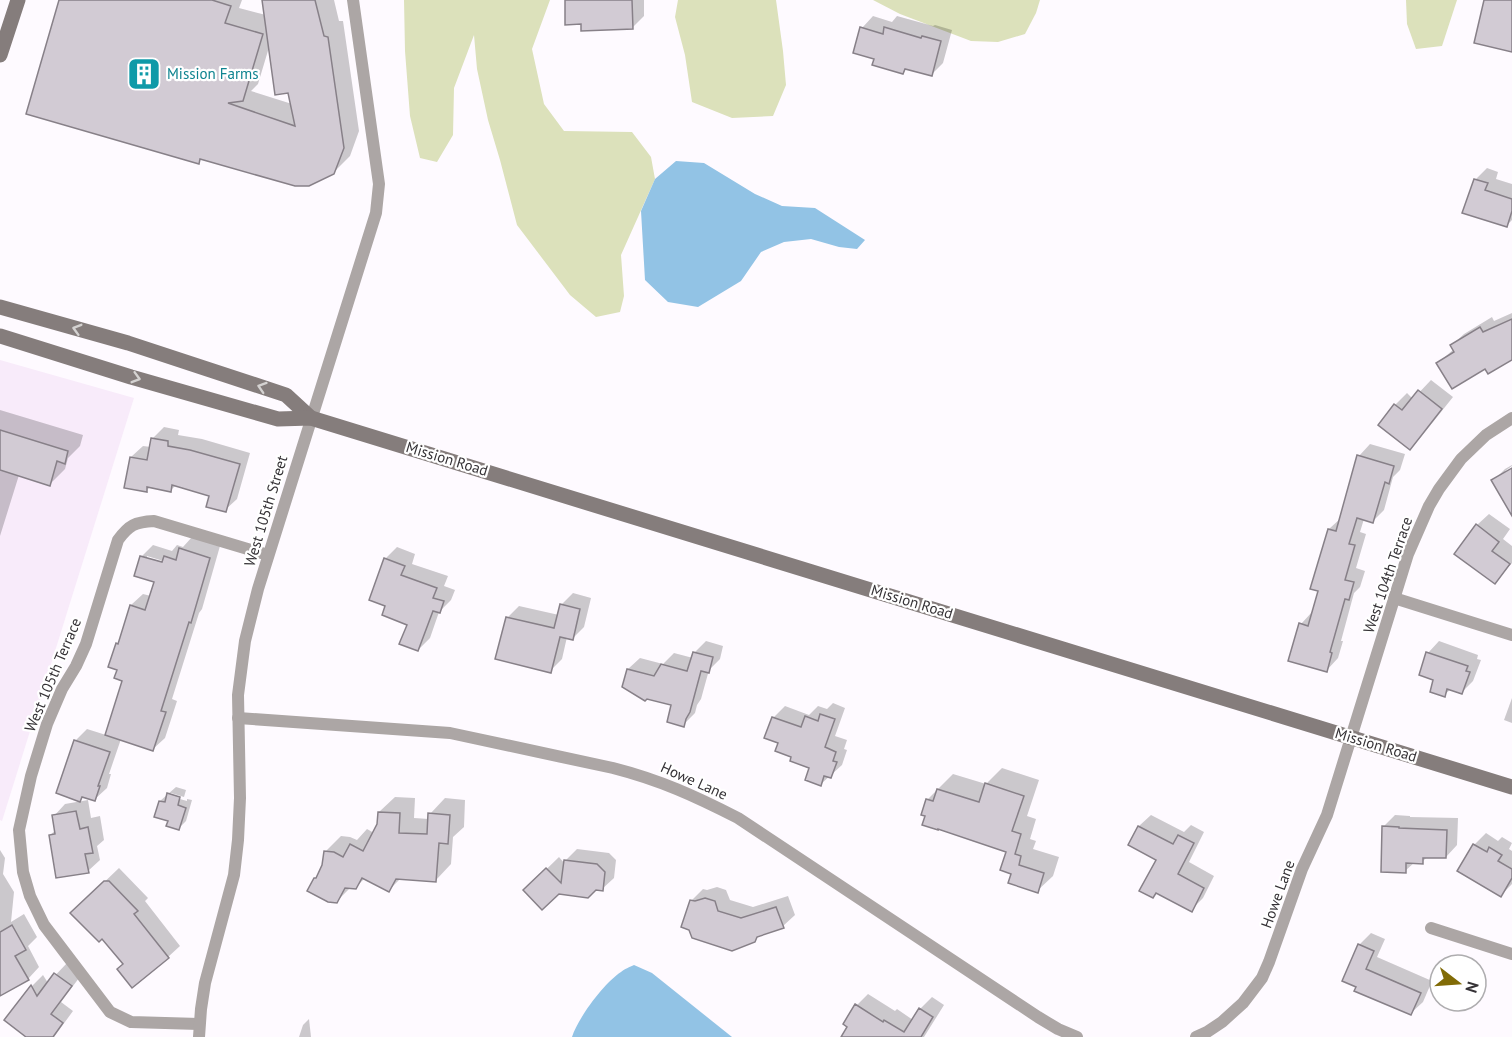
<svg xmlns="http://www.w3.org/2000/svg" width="1512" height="1037" font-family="'PT Sans',sans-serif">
  <rect width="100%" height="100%" fill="#fefaff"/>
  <path fill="#f8ebfa" d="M0,360l134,38 -132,423 -2,-1z"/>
  <g fill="#dce1bb">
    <path d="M404,0h146l-18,49 12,55 20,27 68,1 19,25 4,22 -34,76 3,41 -4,16 -24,5 -26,-22 -53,-70 -17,-65 -12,-40 -11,-51 -3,-34 -20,53 -1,47 -16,27 -17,-4 -10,-42 -5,-65z"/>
    <path d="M678,0h98l7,51 3,34 -13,31 -41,2 -40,-16 -7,-47 -10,-38z"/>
    <path d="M873,0h167l-4,13 -11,21 -27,8 -27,-1 -71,-27z"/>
    <path d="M1406,0h51l-15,46 -26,3 -9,-25z"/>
  </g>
  <g fill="#92c3e5">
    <path d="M676,161l28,2 51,31 27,12 33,2 50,32 -8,9 -18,-2 -28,-8 -27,3 -23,10 -20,29 -43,26 -30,-5 -23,-22 -4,-69 14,-32z"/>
    <path d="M634,965l18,8 80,64h-160c6,-19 32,-54 49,-65 3,-3 9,-5 13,-7z"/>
  </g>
  <g fill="#0003" fill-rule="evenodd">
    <path d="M61,0h181l-3,8 27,7 -2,-15h70l5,21h4l16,110 -9,25 -16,16 -131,-14 -5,4zM270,44l19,48 3,12 -41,-13 7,-7z"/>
    <path d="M566,0h78v16l-12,12 -50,-5z"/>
    <path d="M873,16l19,6 5,-6 36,10 2,-1 17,5 -9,33 -12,12 -24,-7 -4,4 -27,-14 -14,-30z"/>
    <path d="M1487,168l11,4 -2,7 16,5v36l-6,6 -31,-46z"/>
    <path d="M1512,313v45l-27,9 -47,-4 16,-14 -2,-4 12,-11 28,-17 2,4z"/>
    <path d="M1431,380l22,17 -32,40 -11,11 -15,-43 12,-12 6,6z"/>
    <path d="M0,410l83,25 -3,11 -12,12 -3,11 -15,15 -31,-9 -19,61z"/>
    <path d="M164,427l15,3 -1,5 24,4 48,14 -13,46 -12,11 -14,-15 -35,-10 -5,5 -20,-4 -5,5 -15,-34 12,-11 8,1 1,-8z"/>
    <path d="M1370,444l35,10 -5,16 -7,7 -9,33 -11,11 -9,-2 -4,13 6,2 -10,34 9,3 -5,16 -6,6 -13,48h2l-5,17 -11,12 -26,-46 11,-12 8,-22 9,-61 12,-11 18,-62z"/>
    <path d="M1512,465v1l-7,5v3l7,-4v30l-19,-19 12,-12z"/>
    <path d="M1489,514l21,15 -7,10 9,7v17l-17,19 -18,-57z"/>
    <path d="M192,537l28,9 -18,63 -3,4 -27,86 5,2 -12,37 -12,11 -32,-10 -12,35h2l-4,14 -12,11 -11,-3 -4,4 -5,-59 12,-12 19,6 18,-55 -5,-11 -2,-25 3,-4 11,-35 12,-11 8,2 5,-15 -20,-6 6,-19 11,-11 19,6 5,-6 6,2zM147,556l23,7 -1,3 -22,-7z"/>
    <path d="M397,547l18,7 -3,10 36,12 -4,10 11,4 -4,10 -12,12 -9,26 -12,12 -9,-26 -22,-19 -2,-46z"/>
    <path d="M573,593l18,5 -7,29 -12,12 -5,-2 -5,22 -12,12 -43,-53 12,-12 40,9 2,-10z"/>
    <path d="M706,641l17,5 -3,13 -11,11 -8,29 -4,6 -2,8 -12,12 -10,-21 -45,-35 12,-11 23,6 11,-11 19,5 1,-5z"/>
    <path d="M1439,641l39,14 -1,4 4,1 -8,21 -11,11 -11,-3 -7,6 -9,-16 -7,-26z"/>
    <path d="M1512,698v25l-8,-3z"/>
    <path d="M833,703l12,5 -10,28 12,4 -3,9 3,1 -5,15 -21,19 -10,-17 -18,-11 -13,-14 -7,-24 12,-12 24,9 9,-9 9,3z"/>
    <path d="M1002,768l37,12 -12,36 9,3 -6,20 6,2 -3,8 26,8 -6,19 -16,15 -24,-18 -6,-22 -84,-37 5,-15 25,-25 33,10z"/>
    <path d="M176,787l10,3 -2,7 -13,-4 -2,3 18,5v-2l5,1 -6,21 -7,7 -9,-8 -10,-19z"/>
    <path d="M395,797l20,1 -1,20 15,1 1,-5 15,-16 20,2 -1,27 -11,10 -2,27 -15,16 -35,-2 -12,12 -24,-12 -9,9h-5l-14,14 -22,-22 5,-5 4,-9 1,-13 16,-16 9,1 7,3 10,-11 7,4 4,-8 1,-13z"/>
    <path d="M88,800l3,18 9,-2 4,24 -7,6 3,14 -12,11 -38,-36 6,-5 -2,-14 11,-12z"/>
    <path d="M1151,815l33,17 7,-7 13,7 -15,30 25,14 -11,22 -12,12 -34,-18 -4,5 5,-38 -28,-14 9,-19z"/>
    <path d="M1395,815l15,1v1l48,1 -1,27 -11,12 -18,-1 -6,6h-7l-10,9 -22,-44z"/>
    <path d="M1486,833l12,8 4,-4 10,6 -3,6 3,2v33l-12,12 -26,-51z"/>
    <path d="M577,849l32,4 7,7 -2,18 -12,11 -77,1 34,-33 6,7 1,-4z"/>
    <path d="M0,850l5,8 -2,16 11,18 -3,30 13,-8 13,23 -9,9 11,21 -11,12 -28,15z"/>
    <path d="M119,868l29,30 -3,3 35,45 -12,11 -35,29 -9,-22 -22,-28 -30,-23z"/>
    <path d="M717,887l9,3 4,10 23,7 35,-11 7,19 -12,11 -22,8 -7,7 -63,-40 12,-12 4,1z"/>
    <path d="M1371,933l14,6 -8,18 55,24 -9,21 -12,11 -55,-23 3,-45z"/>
    <path d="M67,963l15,11 -21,28 12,9 -19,26h-26l-22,-17 26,-34 11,-11 5,8z"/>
    <path d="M868,994l27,17 2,-2 16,11 7,-11 12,-12 12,8 -20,32h-76l9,-32z"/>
    <path d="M309,1019l2,18h-12l4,-12z"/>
  </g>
  <g fill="#d2cbd4" stroke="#878088" stroke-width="1.5">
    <path d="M59,0h153l19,6 -6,17 38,11 -20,67 -15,2 67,23 -7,-33 -13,2 -13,-95h53l9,36 4,1 16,111 -10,26 -25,12h-14l-95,-27 -1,5 -173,-50z"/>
    <path d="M565,0h67l1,29 -52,2v-7l-16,1z"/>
    <path d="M1484,0h28v52l-38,-9z"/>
    <path d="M860,27l23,7 1,-7 37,11 1,-2 19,5 -9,35 -27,-7 -2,5 -31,-9 2,-6 -21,-6z"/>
    <path d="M1474,179l14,4 -3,7 27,9v12l-5,16 -45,-14z"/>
    <path d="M1512,319v41l-24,14 -3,-5 -33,20 -16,-26 18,-11 -4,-7 30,-18 3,5z"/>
    <path d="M1418,390l24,19 -32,41 -32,-25 16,-21 8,6z"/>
    <path d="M0,430l68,21 -3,13 -8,-3 -7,25 -50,-16z"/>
    <path d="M151,438l17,3v5l22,4 50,14 -14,48 -20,-5 3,-11 -37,-11 -1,7 -24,-5v5l-23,-4 6,-31 17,3z"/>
    <path d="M1357,455l37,11 -5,18 -4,-2 -12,41 -16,-5 -8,26 6,1 -10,35 9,2 -5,18 -4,-1 -15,53 2,1 -5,19 -39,-11 11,-38 9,3 10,-35 -8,-2 18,-60 8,2z"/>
    <path d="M1512,468v48l-21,-36z"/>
    <path d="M1476,524l23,18 -7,9 18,13 -15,20 -41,-30z"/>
    <path d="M179,548l31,10 -19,65 -2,-1 -28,89 5,1 -13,39 -48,-16 17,-54 -8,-3 3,-8 -9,-3 8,-24 2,1 12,-39 15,5 9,-28 -20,-6 6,-20 22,6 2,-6 12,4z"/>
    <path d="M384,558l21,8 -4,9 36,13 -4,10 11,3 -4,12 -7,-2 -15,40 -19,-7 8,-19 -25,-10 3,-9 -16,-6z"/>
    <path d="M560,604l20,5 -7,31 -13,-3 -9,36 -56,-14 11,-42 48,11z"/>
    <path d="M693,652l20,5 -4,16 -8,-2 -11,41 -4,7 -2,8 -17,-5 4,-17 -24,-6 -2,2 -23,-14 5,-18 27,7 7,-12 26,7z"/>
    <path d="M1426,652l42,14 -2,5 4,1 -8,22 -15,-5 -2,8 -15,-5 3,-12 -14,-5z"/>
    <path d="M820,714l15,5 -10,28 11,5 -3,9 4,1 -6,16 -7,-2 -3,10 -16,-6 4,-12 -19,-7 1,-4 -16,-6 3,-8 -14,-5 8,-21 29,10 4,-11 13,5z"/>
    <path d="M74,740l36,12 -12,34h2l-5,15 -13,-4 -2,5 -24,-9z"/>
    <path d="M985,783l39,13 -12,35 9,3 -6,20 6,2 -2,9 25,8 -6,20 -30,-10 3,-9 -11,-4 6,-18 -68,-23v1l-16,-5 3,-9 -4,-1 5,-16 7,2 4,-12 42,13z"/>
    <path d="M167,793l13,4 -2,8 8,3 -7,22 -13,-4 2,-5 -14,-4 5,-16 6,1z"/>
    <path d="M76,811l4,18 8,-2 5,26 -8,1 4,19 -33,5 -7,-43 6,-1 -3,-19z"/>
    <path d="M378,812l22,1 -1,20 28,1 1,-21 22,2 -2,29 -9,-1 -3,39 -40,-3 -7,13 -27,-14 -6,11 -11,-1 -8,15 -9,-1 -21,-11 7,-13h2l6,-13 2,-14 10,1 9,5 7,-13 13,7 14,-27z"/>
    <path d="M1138,826l35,18 5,-9 16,8 -16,31 26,14 -12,24 -36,-19 -3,5 -14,-7 17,-31 -28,-15z"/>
    <path d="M1382,826l17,1v1l48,2 -1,28h-23v6l-17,-1v10l-25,-1z"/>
    <path d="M1473,844l14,8 2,-5 13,8 -4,6 14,8v9l-11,19 -44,-26z"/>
    <path d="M564,860l33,4 8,8 -2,19 -7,-1 -8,8 -29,-4 -17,16 -19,-20 23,-22 15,15z"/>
    <path d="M104,881h5l29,30 -4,3 35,44 -37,30 -15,-19 6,-5 -21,-25 -3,3 -29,-29z"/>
    <path d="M705,898l10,3 3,10 23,7 35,-11 8,21 -27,9 -2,5 -23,9 -40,-13 -3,-8 -8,-3 9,-27 5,1z"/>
    <path d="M12,925l14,25 -11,6 14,24 -29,16v-64z"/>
    <path d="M1358,944l16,7 -8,18 55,24 -10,22 -57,-24 2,-4 -14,-6z"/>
    <path d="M54,973l18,13 -21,28 12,9 -10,14h-27l-22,-17 27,-35 6,11z"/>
    <path d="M855,1004l28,18 1,-2 20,12 15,-24 14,9 -12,20h-80l6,-10 -4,-3z"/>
  </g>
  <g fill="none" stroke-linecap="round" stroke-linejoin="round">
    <g stroke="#aca6a5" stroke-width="12">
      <path d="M1394,598l118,37"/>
      <path d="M238,718l212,15 163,35c47,12 82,28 125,50l300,199 20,12 19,8"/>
      <path d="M1431,928l81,26"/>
      <path d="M199,1024l-68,-2 -21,-10 -66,-87 -14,-29 -7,-24 -4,-42 12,-54 16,-52 15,-35 14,-23 10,-22 32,-104c11,-15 17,-18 36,-19l114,34"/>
      <path d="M199,1037l2,-28 4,-26 29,-108 4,-35 2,-42 -2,-103 7,-54 13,-52 118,-376 3,-29 -26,-184"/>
      <path d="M1196,1037l11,-5 15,-10 21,-19 19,-25 7,-16 33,-93 25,-54 81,-261 21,-48 10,-17 22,-30 25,-24 26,-17"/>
    </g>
    <g stroke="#857d7c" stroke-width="15">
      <path d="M0,55l18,-55"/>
      <path d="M0,307l128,36 158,52 25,23"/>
      <path d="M0,336l131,41 147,42 33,-1 1201,369"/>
    </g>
  </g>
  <defs><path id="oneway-chevron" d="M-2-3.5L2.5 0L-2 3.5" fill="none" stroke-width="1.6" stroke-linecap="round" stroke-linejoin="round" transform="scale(1.5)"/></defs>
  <g stroke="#d4d2d1">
    <use href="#oneway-chevron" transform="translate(77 329) rotate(-164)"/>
    <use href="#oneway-chevron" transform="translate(136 378) rotate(16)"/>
    <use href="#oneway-chevron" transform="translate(262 387) rotate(-162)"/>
  </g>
  <defs>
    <symbol id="building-square" viewBox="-11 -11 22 22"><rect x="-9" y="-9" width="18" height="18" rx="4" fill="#0f9aa8" stroke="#fff"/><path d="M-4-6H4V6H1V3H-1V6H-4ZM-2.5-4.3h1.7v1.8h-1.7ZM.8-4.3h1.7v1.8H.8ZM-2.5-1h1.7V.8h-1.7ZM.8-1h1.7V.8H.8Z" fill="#fff"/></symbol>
  </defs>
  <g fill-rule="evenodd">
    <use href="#building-square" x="125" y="55" width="38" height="38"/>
  </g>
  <g text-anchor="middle" stroke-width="4.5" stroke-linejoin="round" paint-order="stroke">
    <g font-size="15" fill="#0d838f" stroke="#fff" text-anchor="start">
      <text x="167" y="79">Mission Farms</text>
    </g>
    <g font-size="15" fill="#353236" stroke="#fff">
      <text transform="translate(447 459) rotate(17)" y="5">Mission Road</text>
      <text transform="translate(266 511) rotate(-73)" y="5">West 105th Street</text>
      <text transform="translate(1388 575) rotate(-71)" y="5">West 104th Terrace</text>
      <text transform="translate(912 602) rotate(17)" y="5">Mission Road</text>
      <text transform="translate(53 675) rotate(-67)" y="5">West 105th Terrace</text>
      <text transform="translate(1376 745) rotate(17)" y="5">Mission Road</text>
      <text transform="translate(694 781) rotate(24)" y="5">Howe Lane</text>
      <text transform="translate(1278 894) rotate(-70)" y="5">Howe Lane</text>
    </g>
  </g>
  <g transform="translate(1458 983) rotate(107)"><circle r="28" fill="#ffffff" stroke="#aeadaf" stroke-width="1.5"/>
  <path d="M0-4.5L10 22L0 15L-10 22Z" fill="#816b06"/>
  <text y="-9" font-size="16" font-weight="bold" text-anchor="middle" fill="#353236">N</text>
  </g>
</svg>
